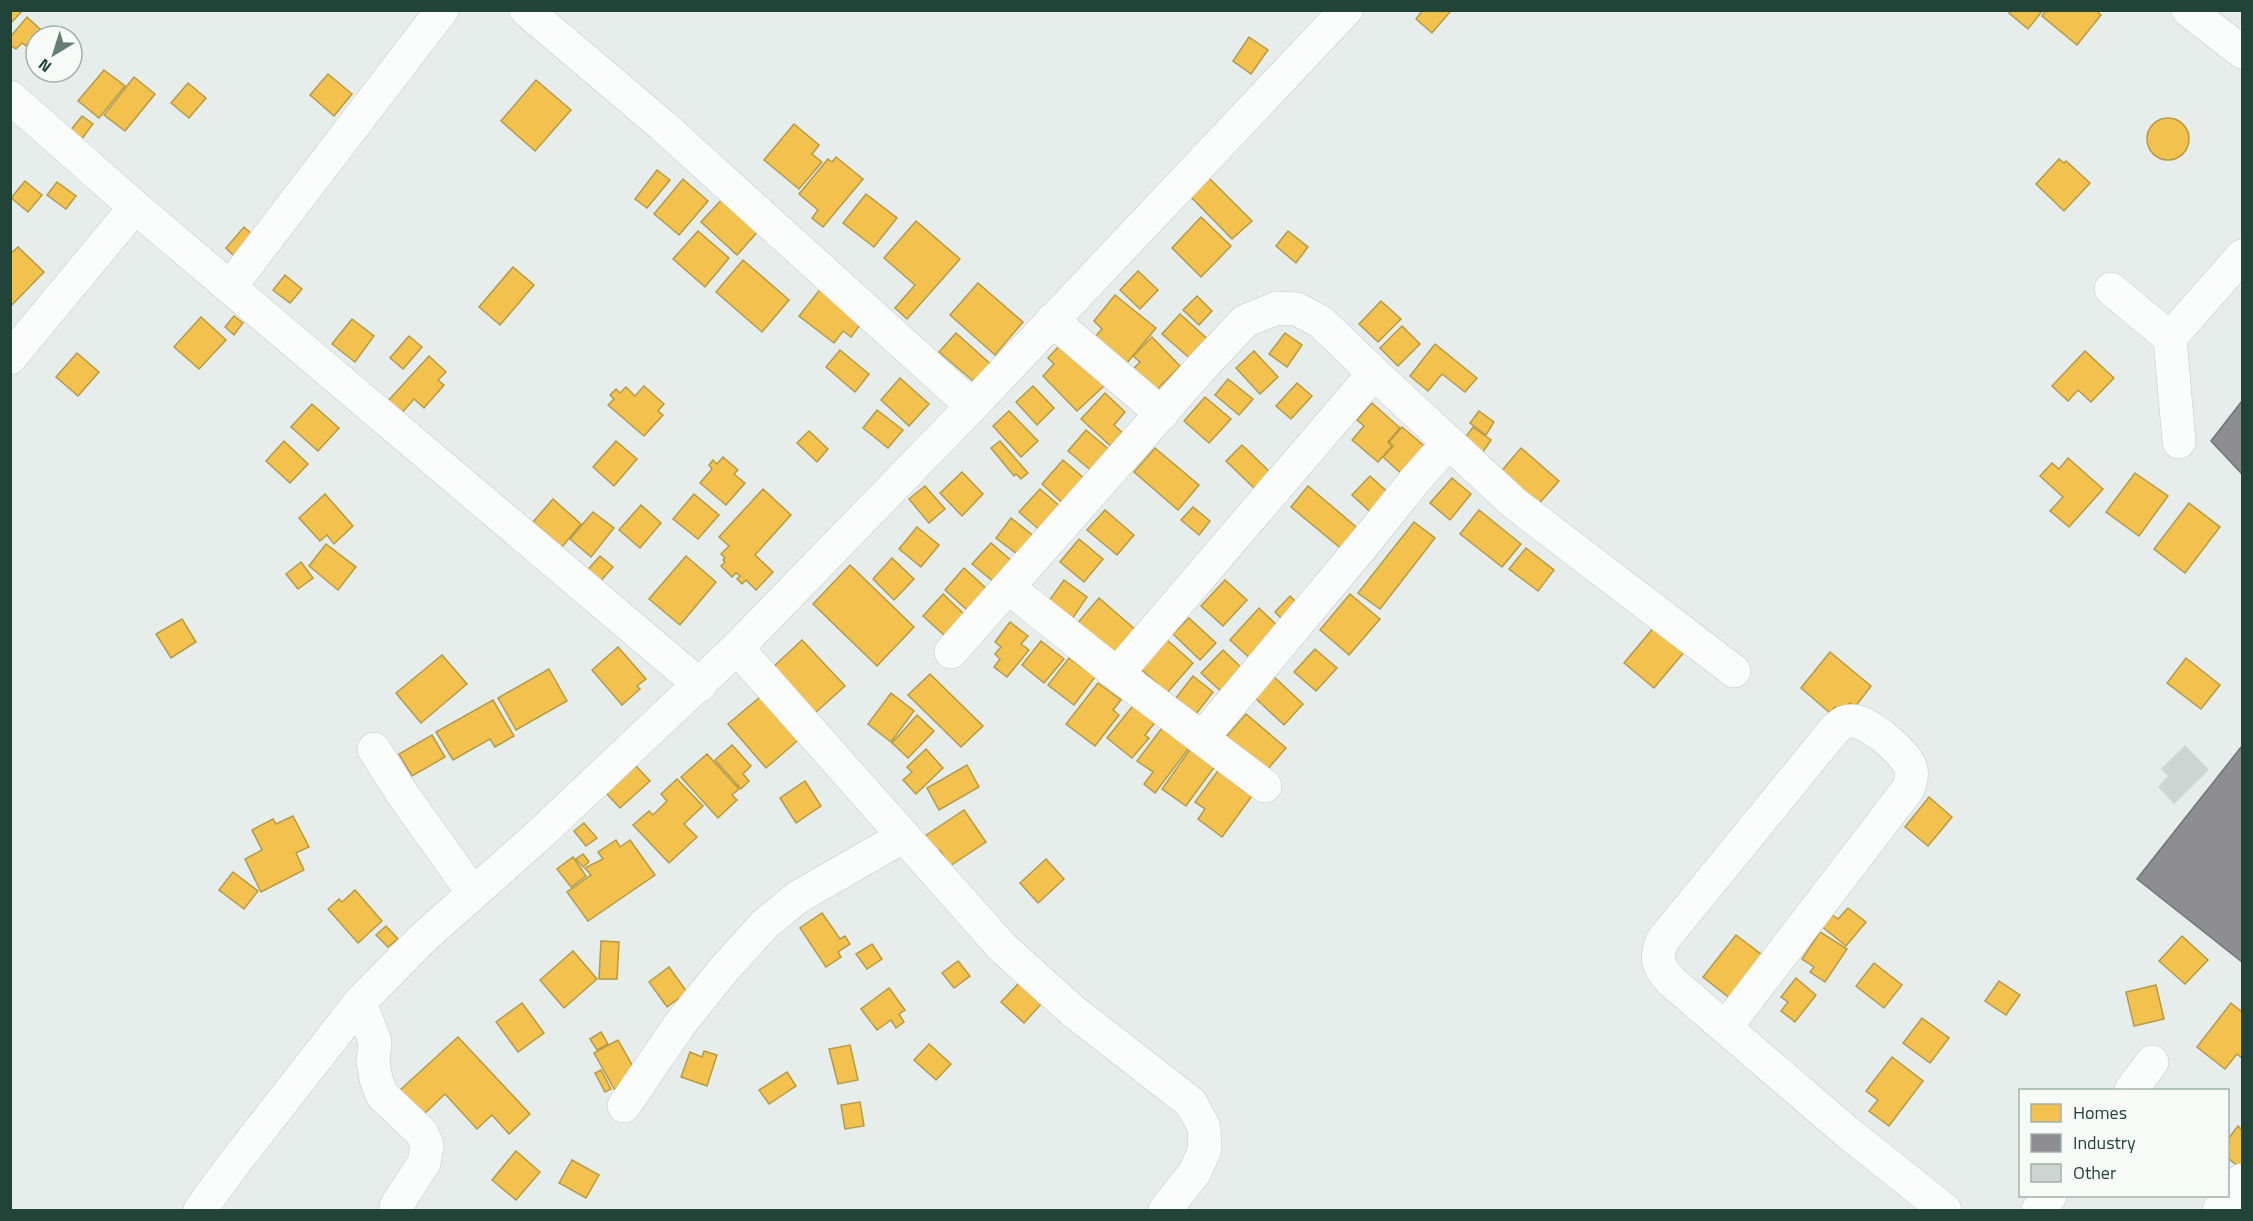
<svg xmlns="http://www.w3.org/2000/svg" width="2253" height="1221" font-family="'Titillium Web',sans-serif">
  <rect width="100%" height="100%" fill="#e7edea"/>
  <g fill="#f2c14e" stroke="#b49b47" stroke-width="1.5">
    <path d="M10,10l12,1 -12,13z"/>
    <path d="M1423,10h26l1,2 -18,21 -16,-14z"/>
    <path d="M2011,10h32l-15,19 -19,-16z"/>
    <path d="M2046,10h50l5,5 -24,30 -35,-29z"/>
    <path d="M27,17l13,12 -14,17 -4,-3 -6,6 -6,-4v-11l2,1z"/>
    <path d="M1249,37l19,13 -17,24 -18,-13z"/>
    <path d="M104,70l21,16 -26,32 -21,-17z"/>
    <path d="M328,74l24,20 -18,22 -24,-21z"/>
    <path d="M134,77l21,17 -30,37 -21,-16z"/>
    <path d="M536,80l35,30 -36,41 -34,-30z"/>
    <path d="M188,83l18,15 -17,20 -18,-15z"/>
    <path d="M82,116l11,8 -12,16 -11,-9z"/>
    <circle cx="2168" cy="139" r="21"/>
    <path d="M794,124l25,21 -7,9 10,8 -23,27 -35,-29z"/>
    <path d="M836,157l27,22 -40,48 -11,-9 6,-8 -19,-16 29,-35 4,3z"/>
    <path d="M2059,159l5,4 2,-2 24,22 -26,28 -28,-27z"/>
    <path d="M657,170l13,10 -23,28 -12,-9z"/>
    <path d="M1208,177l44,44 -20,18 -43,-44z"/>
    <path d="M683,179l25,22 -29,34 -25,-21z"/>
    <path d="M25,181l17,14 -14,17 -17,-14z"/>
    <path d="M57,182l19,14 -10,13 -19,-14z"/>
    <path d="M866,194l31,24 -23,29 -31,-24z"/>
    <path d="M725,196l36,32 -24,27 -36,-33z"/>
    <path d="M1201,217l30,29 -30,31 -29,-29z"/>
    <path d="M916,221l44,38 -53,60 -12,-11 20,-23 -31,-27z"/>
    <path d="M244,227l11,10 -19,21 -10,-10z"/>
    <path d="M698,231l31,27 -24,29 -32,-28z"/>
    <path d="M1288,231l20,16 -12,16 -20,-17z"/>
    <path d="M18,247l26,25 -34,35v-53z"/>
    <path d="M743,260l46,40 -27,32 -46,-40z"/>
    <path d="M513,267l21,18 -34,40 -21,-18z"/>
    <path d="M1138,271l20,19 -18,19 -20,-19z"/>
    <path d="M285,275l17,14 -12,14 -17,-13z"/>
    <path d="M978,283l45,39 -28,33 -45,-40z"/>
    <path d="M822,287l42,33 -13,17 -8,-6 -9,12 -35,-27z"/>
    <path d="M1115,295l41,33 -29,35 -32,-26 7,-8 -8,-8z"/>
    <path d="M1197,296l15,15 -13,14 -16,-15z"/>
    <path d="M1381,301l20,18 -23,23 -19,-18z"/>
    <path d="M1180,314l32,29 -18,19 -32,-28z"/>
    <path d="M234,316l9,7 -9,12 -9,-8z"/>
    <path d="M201,317l25,23 -27,29 -25,-22z"/>
    <path d="M352,319l22,17 -19,26 -23,-18z"/>
    <path d="M1402,326l18,18 -22,22 -18,-18z"/>
    <path d="M956,333l39,35 -16,18 -40,-34z"/>
    <path d="M1285,333l17,12 -15,22 -18,-13z"/>
    <path d="M409,336l13,11 -19,22 -13,-11z"/>
    <path d="M1152,337l28,29 -27,28 -22,-23 9,-9 -7,-6z"/>
    <path d="M1063,342l42,43 -28,26 -34,-35 11,-12 -6,-6z"/>
    <path d="M1435,344l42,34 -12,14 -23,-18 -14,17 -18,-15z"/>
    <path d="M840,350l29,24 -14,18 -29,-25z"/>
    <path d="M1254,351l24,26 -18,17 -24,-26z"/>
    <path d="M2085,351l29,27 -23,24 -13,-12 -10,11 -16,-15z"/>
    <path d="M77,353l22,19 -21,24 -22,-19z"/>
    <path d="M429,356l17,16 -8,8 6,5 -20,23 -10,-9 -13,15 -14,-12z"/>
    <path d="M900,378l29,26 -20,22 -28,-26z"/>
    <path d="M1228,379l25,20 -14,16 -24,-20z"/>
    <path d="M1297,383l15,13 -21,23 -15,-13z"/>
    <path d="M644,386l20,18 -6,7 5,4 -19,21 -36,-31 6,-6 -4,-4 6,-6 4,4 6,-6 9,9z"/>
    <path d="M1033,386l21,22 -17,17 -21,-23z"/>
    <path d="M1105,393l20,19 -11,13 13,12 -12,13 -34,-31z"/>
    <path d="M1205,397l26,22 -22,24 -25,-22z"/>
    <path d="M1372,403l28,25 -12,14 4,4 -14,16 -26,-22 12,-14 -7,-6z"/>
    <path d="M312,404l27,24 -21,23 -27,-24z"/>
    <path d="M877,410l26,20 -15,18 -25,-20z"/>
    <path d="M1009,411l29,30 -17,16 -28,-31z"/>
    <path d="M1479,411l15,11 -8,13 -16,-12z"/>
    <path d="M1402,427l27,23 -24,27 -22,-20 10,-11 -4,-4z"/>
    <path d="M1473,427l18,13 -10,15 -19,-13z"/>
    <path d="M1086,430l26,22 -18,21 -26,-22z"/>
    <path d="M809,431l19,18 -11,13 -20,-19z"/>
    <path d="M284,441l24,23 -18,19 -24,-22z"/>
    <path d="M616,441l21,18 -23,27 -21,-19z"/>
    <path d="M1000,441l28,32 -7,6 -5,-5 -2,2 -23,-28z"/>
    <path d="M1242,445l28,27 -16,16 -28,-27z"/>
    <path d="M1155,448l44,37 -21,25 -44,-38z"/>
    <path d="M1521,448l38,33 -24,27 -37,-33z"/>
    <path d="M723,457l15,13 -4,4 11,9 -19,22 -26,-22 12,-14 -3,-4 4,-5 4,4z"/>
    <path d="M2068,458l35,31 -34,38 -19,-16 13,-14 -23,-21 12,-13 7,6z"/>
    <path d="M1063,460l24,21 -18,28 -27,-25z"/>
    <path d="M962,472l21,22 -21,22 -22,-23z"/>
    <path d="M2135,473l33,23 -29,40 -33,-24z"/>
    <path d="M1370,476l24,22 -17,20 -25,-23z"/>
    <path d="M1452,478l19,16 -21,26 -20,-17z"/>
    <path d="M925,486l20,23 -16,14 -20,-24z"/>
    <path d="M1308,486l53,45 -17,20 -53,-44z"/>
    <path d="M763,489l28,26 -36,40 18,17 -17,18 -10,-10 -4,4 -5,-5 3,-3 -4,-3 -4,4 -11,-11 4,-4 -2,-2 2,-2 -4,-4 8,-8 -10,-9z"/>
    <path d="M1040,489l23,20 -21,23 -23,-20z"/>
    <path d="M325,494l28,32 -19,18 -7,-9 -7,6 -21,-23z"/>
    <path d="M694,494l25,21 -21,24 -25,-20z"/>
    <path d="M553,499l28,25 -19,23 -29,-25z"/>
    <path d="M2189,503l31,24 -35,46 -31,-24z"/>
    <path d="M641,505l20,18 -21,25 -21,-18z"/>
    <path d="M1193,507l17,14 -11,14 -18,-15z"/>
    <path d="M1105,510l29,25 -17,20 -30,-25z"/>
    <path d="M1479,510l42,34 -19,23 -42,-33z"/>
    <path d="M593,512l21,16 -23,29 -21,-18z"/>
    <path d="M1011,518l29,23 -15,19 -29,-22z"/>
    <path d="M1414,522l21,16 -55,71 -22,-16z"/>
    <path d="M917,527l22,18 -18,22 -22,-18z"/>
    <path d="M1079,539l24,20 -19,23 -24,-20z"/>
    <path d="M991,543l22,19 -19,20 -22,-18z"/>
    <path d="M326,544l30,23 -18,23 -29,-24z"/>
    <path d="M1526,548l28,22 -16,21 -29,-22z"/>
    <path d="M600,556l13,11 -16,18 -13,-11z"/>
    <path d="M686,556l30,26 -36,43 -31,-26z"/>
    <path d="M892,558l22,21 -20,21 -21,-21z"/>
    <path d="M301,562l12,16 -15,11 -12,-15z"/>
    <path d="M850,565l64,62 -37,39 -64,-62z"/>
    <path d="M964,568l23,21 -20,21 -22,-20z"/>
    <path d="M1064,580l23,17 -17,25 -24,-17z"/>
    <path d="M1225,580l22,20 -24,26 -22,-20z"/>
    <path d="M943,594l22,21 -19,22 -23,-21z"/>
    <path d="M1350,594l30,25 -31,36 -29,-25z"/>
    <path d="M1290,596l15,15 -16,15 -14,-14z"/>
    <path d="M1099,598l37,32 -24,28 -37,-32z"/>
    <path d="M1259,608l24,23 -29,31 -24,-22z"/>
    <path d="M1189,618l27,25 -16,17 -27,-26z"/>
    <path d="M182,619l14,23 -25,16 -15,-24z"/>
    <path d="M1660,620l30,25 -36,43 -30,-25z"/>
    <path d="M1010,622l18,14 -7,8 8,6 -22,27 -13,-10 6,-8 -5,-5 6,-7 -6,-5z"/>
    <path d="M802,640l43,46 -31,28 -42,-46z"/>
    <path d="M1167,640l26,23 -26,30 -26,-24z"/>
    <path d="M1041,641l23,18 -20,24 -22,-18z"/>
    <path d="M618,647l28,32 -9,7 3,3 -18,16 -30,-35z"/>
    <path d="M1315,649l22,19 -21,23 -22,-19z"/>
    <path d="M1223,650l24,23 -22,22 -24,-22z"/>
    <path d="M1830,652l41,34 -16,21 -5,-4 -8,9 -7,-5 -5,6 -29,-25z"/>
    <path d="M442,655l25,29 -46,39 -25,-30z"/>
    <path d="M1069,658l26,19 -21,28 -26,-20z"/>
    <path d="M2186,658l34,27 -19,24 -34,-26z"/>
    <path d="M549,669l18,32 -51,29 -18,-32z"/>
    <path d="M930,674l53,52 -22,21 -53,-52z"/>
    <path d="M1271,674l32,30 -19,21 -32,-30z"/>
    <path d="M1193,676l20,16 -17,22 -20,-16z"/>
    <path d="M1098,683l23,17 -8,10 6,5 -24,31 -29,-22z"/>
    <path d="M766,692l38,43 -38,33 -38,-44z"/>
    <path d="M891,693l23,18 -23,31 -23,-18z"/>
    <path d="M493,700l21,36 -19,11 -5,-8 -37,21 -17,-28z"/>
    <path d="M1136,702l21,18 -12,15 4,3 -17,20 -25,-20z"/>
    <path d="M1246,714l40,34 -20,23 -40,-34z"/>
    <path d="M917,715l17,16 -26,27 -16,-15z"/>
    <path d="M1165,724l27,20 -37,49 -11,-9 9,-12 -16,-11z"/>
    <path d="M432,735l13,22 -33,19 -13,-22z"/>
    <path d="M1194,744l24,18 -32,44 -24,-17z"/>
    <path d="M732,745l19,21 -8,8 6,7 -8,8 -26,-29z"/>
    <path d="M926,749l17,19 -27,26 -13,-14 9,-8 -5,-5z"/>
    <path d="M707,754l32,35 -7,6 5,5 -19,18 -37,-41z"/>
    <path d="M1223,764l22,16 -5,8 12,8 -30,41 -24,-18 7,-10 -10,-7z"/>
    <path d="M967,765l12,22 -40,23 -12,-22z"/>
    <path d="M636,766l14,15 -30,27 -14,-15z"/>
    <path d="M677,779l26,27 -19,18 13,13 -28,26 -36,-38 16,-14 4,4 14,-14 -6,-7z"/>
    <path d="M805,781l16,25 -25,17 -16,-25z"/>
    <path d="M1929,797l23,20 -24,29 -23,-19z"/>
    <path d="M964,810l22,32 -36,24 -10,-16 -7,5 -11,-17z"/>
    <path d="M293,816l16,31 -13,6 8,17 -43,22 -16,-33 17,-9 -10,-20 21,-11 3,5z"/>
    <path d="M584,823l13,15 -11,8 -12,-15z"/>
    <path d="M616,840l4,7 10,-7 25,35 -67,46 -21,-29 24,-17 -6,-7 18,-9 -5,-7z"/>
    <path d="M583,854l6,8 -6,5 -7,-8z"/>
    <path d="M573,857l13,19 -15,11 -14,-18z"/>
    <path d="M1046,859l18,20 -26,24 -18,-20z"/>
    <path d="M233,872l25,19 -14,18 -25,-19z"/>
    <path d="M355,890l27,31 -24,22 -30,-34 11,-10 3,3z"/>
    <path d="M1848,908l18,14 -20,24 -25,-20 10,-12 7,5z"/>
    <path d="M822,913l18,26 5,-3 5,8 -12,8 3,5 -15,10 -26,-39z"/>
    <path d="M386,926l12,13 -10,8 -12,-12z"/>
    <path d="M1820,932l27,17 -22,33 -15,-10 4,-5 -12,-8z"/>
    <path d="M1736,935l34,26 -34,42 -33,-26z"/>
    <path d="M2182,936l26,24 -23,24 -26,-23z"/>
    <path d="M601,941l18,1 -2,37h-18z"/>
    <path d="M872,944l10,15 -15,10 -11,-15z"/>
    <path d="M573,951l24,28 -33,29 -24,-28z"/>
    <path d="M958,961l12,15 -16,12 -12,-15z"/>
    <path d="M1874,963l28,22 -18,23 -28,-22z"/>
    <path d="M669,967l18,25 -20,15 -18,-25z"/>
    <path d="M1796,978l20,17 -21,27 -14,-11 7,-9 -7,-5z"/>
    <path d="M1999,981l21,14 -14,20 -21,-14z"/>
    <path d="M1020,982l22,21 -18,20 -23,-21z"/>
    <path d="M2156,985l8,34 -30,7 -8,-34z"/>
    <path d="M889,988l16,22 -6,4 5,8 -8,6 -5,-8 -14,10 -16,-21z"/>
    <path d="M522,1003l22,30 -26,19 -22,-30z"/>
    <path d="M2231,1003l11,9v46l-5,-4 -12,15 -28,-22z"/>
    <path d="M1922,1018l27,20 -19,25 -27,-20z"/>
    <path d="M601,1032l7,12 -11,6 -7,-11z"/>
    <path d="M458,1037l72,77 -21,20 -17,-19 -15,14 -32,-35 -23,22 -23,-25z"/>
    <path d="M618,1040l18,32 -19,22 -23,-41z"/>
    <path d="M929,1044l22,20 -15,16 -22,-20z"/>
    <path d="M850,1045l8,35 -20,4 -9,-35z"/>
    <path d="M704,1051l13,4 -10,31 -26,-9 9,-25 12,5z"/>
    <path d="M1892,1057l31,24 -34,45 -20,-15 9,-11 -12,-9z"/>
    <path d="M601,1070l10,19 -6,3 -10,-19z"/>
    <path d="M787,1072l9,14 -27,18 -10,-14z"/>
    <path d="M860,1102l4,24 -19,3 -4,-24z"/>
    <path d="M2238,1126l4,4v34l-2,4 -12,-10v-19z"/>
    <path d="M516,1151l24,21 -24,28 -24,-20z"/>
    <path d="M572,1160l27,15 -13,23 -27,-15z"/>
  </g>
  <g fill="#8d8d92" stroke="#6d7777" stroke-width="1.5">
    <path d="M2242,401v73l-31,-33z"/>
    <path d="M2242,746v216l-105,-83z"/>
  </g>
  <path fill="#ced4d1" stroke="#d0d6d3" stroke-width="1.5" d="M2185,746l23,24 -34,33 -15,-16 10,-11 -7,-7z"/>
  <g fill="none" stroke-linecap="round" stroke-linejoin="round">
    <defs>
      <g id="minor">
        <path d="M526,10l136,115 310,281"/>
        <path d="M2188,10l54,42"/>
        <path d="M10,97l125,110 565,478"/>
        <path d="M230,287l212,-277"/>
        <path d="M2111,289l59,49"/>
        <path d="M1052,320l110,94"/>
        <path d="M10,358l125,-151"/>
        <path d="M2179,442l-9,-104 72,-82"/>
        <path d="M1009,588l108,86 148,112"/>
        <path d="M737,648l265,299 71,64 118,92 13,24 1,22 -10,23 -30,38"/>
        <path d="M951,652l249,-283 45,-48 32,-13 20,1 24,13 53,51 140,130 220,168"/>
        <path d="M1117,674l257,-301"/>
        <path d="M1202,738l162,-194 52,-65 33,-37"/>
        <path d="M374,749l27,43 72,101"/>
        <path d="M360,1002l15,40 -2,20 3,17 6,16 40,38 5,12 -3,18 -28,43"/>
        <path d="M1726,1027l182,-238c3,-8 5,-15 2,-23 -7,-15 -42,-46 -59,-45 -7,0 -11,4 -16,8l-173,212c-7,18 -4,26 9,40l176,151 98,78"/>
        <path d="M2131,1090l21,-28"/>
        <path d="M624,1106l56,-82 45,-56 40,-44 33,-27 106,-61"/>
        <path d="M200,1210l32,-44 128,-164 63,-64 116,-103 198,-187 235,-242 374,-396"/>
        <path d="M2038,1210l12,-14"/>
        <path d="M2219,1210l23,-30"/>
      </g>
    </defs>
    <use href="#minor" stroke="#c4cac7" stroke-width="34"/>
    <use href="#minor" stroke="#fbfcfc" stroke-width="33"/>
  </g>
  <rect width="2253" height="1221" fill="none" stroke="#224338" stroke-width="24"/>
  <rect x="2019" y="1089" width="210" height="108" fill="#f6fbf8" stroke="#a1b1ab" stroke-width="1.5"/>
  <rect x="2031" y="1104" width="30" height="18" fill="#f2c14e" stroke="#a1b1ab" stroke-width="1.5"/>
  <text x="2073" y="1119" font-size="18" fill="#224338">Homes</text>
  <rect x="2031" y="1134" width="30" height="18" fill="#8d8d92" stroke="#a1b1ab" stroke-width="1.5"/>
  <text x="2073" y="1149" font-size="18" fill="#224338">Industry</text>
  <rect x="2031" y="1164" width="30" height="18" fill="#ced4d1" stroke="#a1b1ab" stroke-width="1.5"/>
  <text x="2073" y="1179" font-size="18" fill="#224338">Other</text>
  <g transform="translate(54 54) rotate(218)"><circle r="28" fill="#f6fbf8" stroke="#a1b1ab" stroke-width="1.5"/>
  <path d="M0-4.5L10 22L0 15L-10 22Z" fill="#677e76"/>
  <text y="-9" font-size="16" font-weight="bold" text-anchor="middle" fill="#224338">N</text>
  </g>
</svg>
